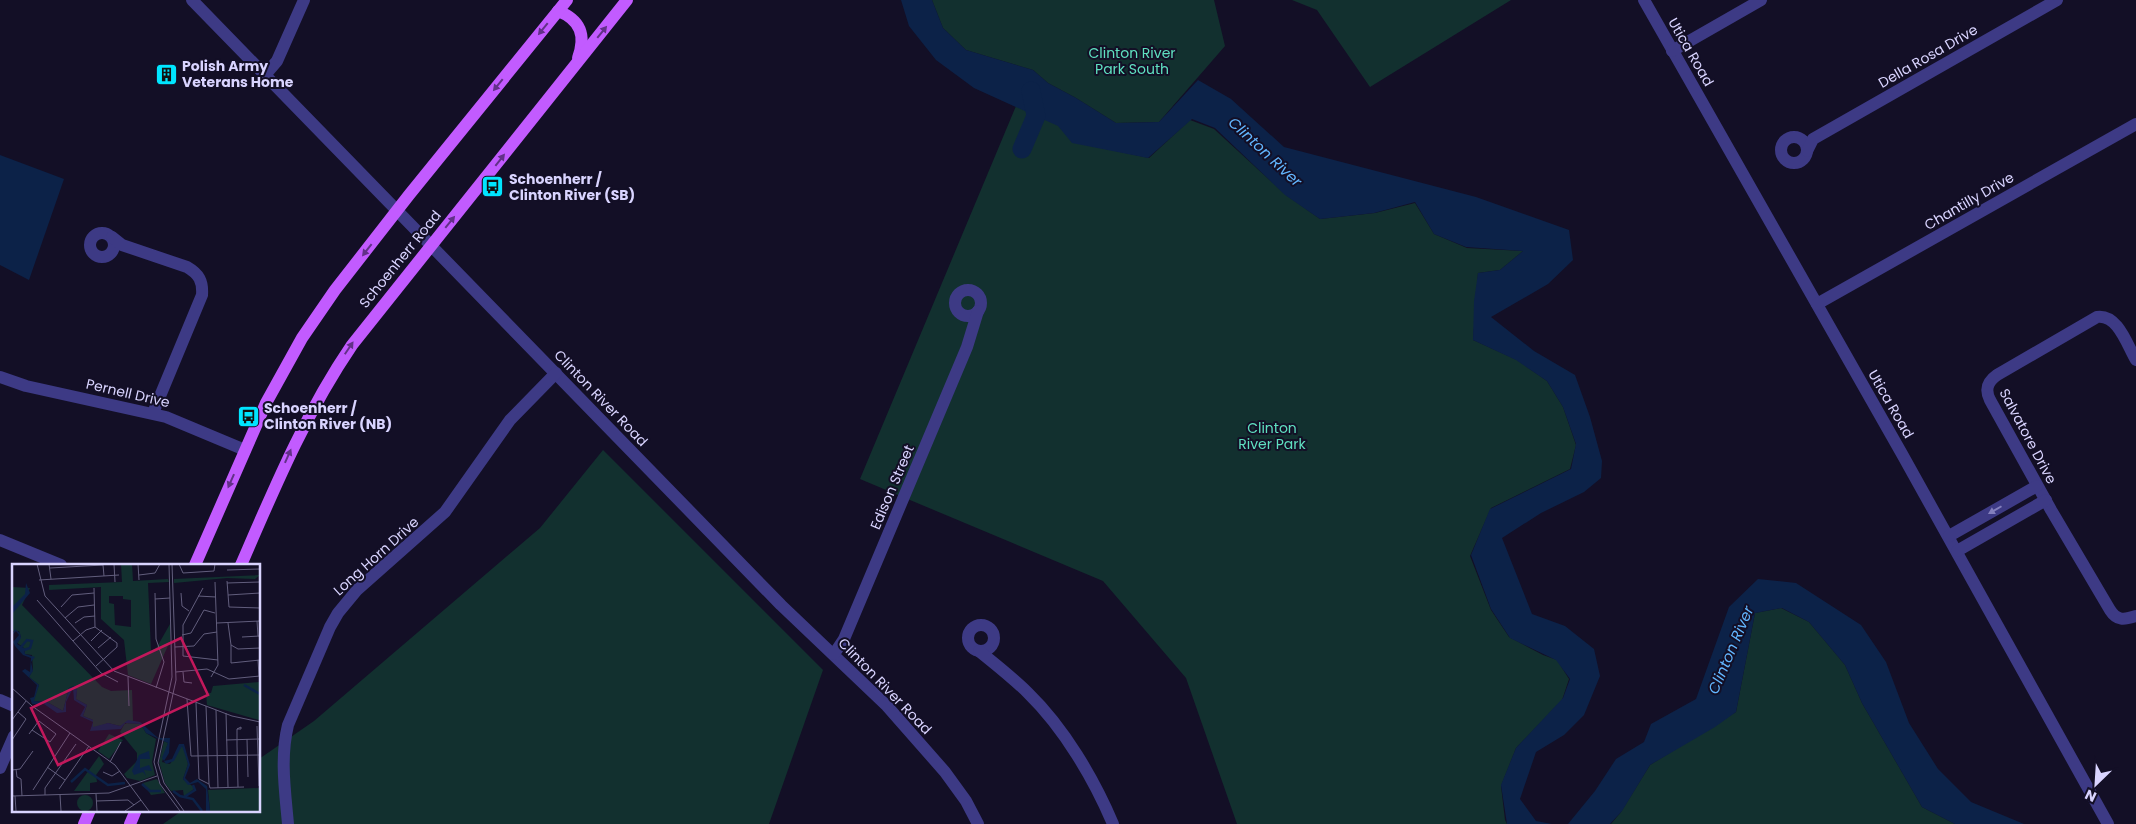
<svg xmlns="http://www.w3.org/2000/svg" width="2136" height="824" font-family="Poppins,sans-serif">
  <rect width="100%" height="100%" fill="#130f26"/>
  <g fill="#12302f">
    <path d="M932,0h282l11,46 -66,76 -43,1 -40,-25 -28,-15 -15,-13 -67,-20 -23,-22z"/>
    <path d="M1292,0h219l-141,87 -53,-77z"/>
    <path d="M1016,106l42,19 15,17 76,16 41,-38 24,9 72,66 34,24 55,-6 40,-10 19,31 33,14 56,3 -23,19 -22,3 -5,67 44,20 30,21 16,26 13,38 -6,24 -79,39 -21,48 21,54 18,27 34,18 14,5 12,19 -7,21 -46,48 -15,38 4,34 2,4h-270l-51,-146 -83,-97 -243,-102z"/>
    <path d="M603,450l220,220 -54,154h-606l20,-14h76v-51l55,-38 226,-193z"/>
    <path d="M1781,608l28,14 36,43 17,38 60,104 33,17h-344l10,-12 29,-47 86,-53 19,-99z"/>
  </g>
  <g fill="#0c2248">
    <path d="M901,0h31l11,28 23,22 67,20 15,13 28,15 40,25 43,-1 39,-42 33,19 53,48 192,50 93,33 4,30 -25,24 -57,33 43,34 41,24 15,42 12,44 -1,17 -17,14 -43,21 -39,25 30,76 33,12 29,23 6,27 -16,39 -20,20 -28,17 -16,47 16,22 16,3h-45l-6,-39 15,-37 47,-50 7,-19 -14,-19 -46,-22 -19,-29 -20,-54 19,-46 81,-40 5,-25 -13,-37 -16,-26 -31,-21 -43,-20 1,-39 4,-28 22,-3 23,-19 -57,-4 -32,-13 -19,-32 -41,11 -54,6 -35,-24 -70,-67 -23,-9 -44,39 -76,-15 -14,-17 -84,-38 -38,-28 -27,-34z"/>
    <path d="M0,155l64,24 -35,101 -29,-15z"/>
    <path d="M1758,579l38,4 65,42 25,37 23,61 29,46 33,33 53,22h-69l-33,-17 -60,-104 -17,-38 -36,-43 -27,-14 -27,5 -19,99 -21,15 -65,38 -28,46 -12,13h-42l27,-33 21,-32 28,-17 7,-18 45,-25 33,-92z"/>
  </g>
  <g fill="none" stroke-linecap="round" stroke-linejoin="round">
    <path stroke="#0c2248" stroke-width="19" d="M1022,149l14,-33 -5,-25"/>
    <g stroke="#3d3a85" stroke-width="12">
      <path d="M192,0l589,605 106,101 58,66 21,29 12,23"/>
      <path d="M1644,0l258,454 206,370"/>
      <path d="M1672,51l89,-51"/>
      <path d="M265,75l12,-14 27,-61"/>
      <circle cx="1794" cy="150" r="13"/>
      <path d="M1807,151l6,-12 244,-139"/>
      <circle cx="102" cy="245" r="12"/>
      <path d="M112,237l10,8 65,22c12,7 16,14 15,28l-49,118"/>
      <circle cx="968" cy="303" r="13"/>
      <path d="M1817,304l319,-180"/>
      <path d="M2136,360c-9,-15 -18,-46 -39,-43l-100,58c-10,7 -12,15 -7,25l61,110 59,100c7,11 14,10 26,6"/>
      <path d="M0,377l26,9 140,31 79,33"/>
      <path d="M1949,536l88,-50"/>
      <path d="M0,540l61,25"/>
      <path d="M1957,551l89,-51"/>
      <circle cx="981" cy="638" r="13"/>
      <path d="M979,651c16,13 34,27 49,42 36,35 66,86 85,131"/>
      <path d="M834,654l10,-15 123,-292 11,-36"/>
      <path d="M0,700l14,6"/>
      <path d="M0,768l14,-32"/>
      <path d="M288,824c-3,-34 -8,-66 0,-99l42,-98 8,-14 19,-23 88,-78 65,-92 46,-47"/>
    </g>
    <g stroke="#c25bff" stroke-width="12">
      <path d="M558,11c23,9 28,25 20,47"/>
      <path d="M195,565l71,-162 36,-65 33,-48 74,-95 158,-195"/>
      <path d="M241,565c33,-76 64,-151 111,-220l275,-345"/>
      <path d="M84,824l6,-14"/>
      <path d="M130,824l6,-14"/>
    </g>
  </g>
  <defs><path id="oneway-solid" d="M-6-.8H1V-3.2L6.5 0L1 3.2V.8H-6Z" transform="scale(1.25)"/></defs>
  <g fill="#623188">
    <use href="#oneway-solid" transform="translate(543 29) rotate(129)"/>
    <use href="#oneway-solid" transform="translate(602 32) rotate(-51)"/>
    <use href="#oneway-solid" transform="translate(498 85) rotate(129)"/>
    <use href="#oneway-solid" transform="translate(500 160) rotate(-52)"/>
    <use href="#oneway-solid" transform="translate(450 222) rotate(-51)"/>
    <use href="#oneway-solid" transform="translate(367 250) rotate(128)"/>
    <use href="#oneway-solid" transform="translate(349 348) rotate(-56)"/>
    <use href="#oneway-solid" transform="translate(288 456) rotate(-66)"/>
    <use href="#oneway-solid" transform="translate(231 481) rotate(114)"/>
  </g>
  <use fill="#837fbc" href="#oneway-solid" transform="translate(1995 510) rotate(150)"/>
  <defs>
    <symbol id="building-square" viewBox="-11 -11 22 22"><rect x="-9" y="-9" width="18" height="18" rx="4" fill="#00e5ff" stroke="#130f26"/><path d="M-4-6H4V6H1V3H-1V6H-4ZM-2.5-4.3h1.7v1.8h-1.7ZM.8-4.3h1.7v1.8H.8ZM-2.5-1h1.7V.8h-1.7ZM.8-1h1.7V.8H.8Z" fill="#111"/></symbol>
    <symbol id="bus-square" viewBox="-11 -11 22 22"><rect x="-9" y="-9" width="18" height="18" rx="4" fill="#00e5ff" stroke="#130f26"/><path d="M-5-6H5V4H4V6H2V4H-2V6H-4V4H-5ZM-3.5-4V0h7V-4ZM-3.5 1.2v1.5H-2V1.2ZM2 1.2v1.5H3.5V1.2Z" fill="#111"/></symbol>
  </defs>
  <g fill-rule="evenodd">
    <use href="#building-square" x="154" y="62" width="25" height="25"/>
    <use href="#bus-square" x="480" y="174" width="25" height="25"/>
    <use href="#bus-square" x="236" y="404" width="25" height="25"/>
  </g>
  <g text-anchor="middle" stroke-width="4" stroke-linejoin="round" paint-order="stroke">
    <g font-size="14" fill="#d9d4ff" stroke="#130f26">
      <text transform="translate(1691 52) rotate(60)" y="5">Utica Road</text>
      <text transform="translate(1928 56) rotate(-30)" y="5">Della Rosa Drive</text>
      <text transform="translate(1969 201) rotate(-30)" y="5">Chantilly Drive</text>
      <text transform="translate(400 259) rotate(-51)" y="5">Schoenherr Road</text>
      <text transform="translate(128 393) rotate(13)" y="5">Pernell Drive</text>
      <text transform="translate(601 398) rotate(46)" y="5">Clinton River Road</text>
      <text transform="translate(1891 404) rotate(60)" y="5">Utica Road</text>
      <text transform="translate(2028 436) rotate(62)" y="5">Salvatore Drive</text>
      <text transform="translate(892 487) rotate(-67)" y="5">Edison Street</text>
      <text transform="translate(376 556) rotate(-42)" y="5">Long Horn Drive</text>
      <text transform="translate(885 686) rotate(46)" y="5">Clinton River Road</text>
    </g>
    <g font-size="14" fill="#5fe0c0" stroke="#130f26">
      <text x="1132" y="58">Clinton River<tspan x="1132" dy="16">Park South</tspan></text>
      <text x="1272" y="433">Clinton<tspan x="1272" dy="16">River Park</tspan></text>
    </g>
    <g font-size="14" font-weight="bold" fill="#d9d4ff" stroke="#130f26" text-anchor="start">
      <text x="182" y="71">Polish Army<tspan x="182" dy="16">Veterans Home</tspan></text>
      <text x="509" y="184">Schoenherr /<tspan x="509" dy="16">Clinton River (SB)</tspan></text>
      <text x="264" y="413">Schoenherr /<tspan x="264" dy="16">Clinton River (NB)</tspan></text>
    </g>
    <g font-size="15" font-style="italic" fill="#62b6ff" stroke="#130f26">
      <text transform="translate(1265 152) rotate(43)" y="5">Clinton River</text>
      <text transform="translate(1731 650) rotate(-67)" y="5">Clinton River</text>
    </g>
  </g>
  <g transform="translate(12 564)">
    <rect width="248" height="248" fill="#130f26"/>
    <path d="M109,0h11l1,17 35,-2 1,3 -21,1 3,68 6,-4 13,-23v17l-19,43 -23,-9 -4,-35 -23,-21v-32l-52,3v-5l73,-3zM97,32h14v3l8,1v27l-16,-2 -1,-21 -5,-1zM248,11l-5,4 -28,-1 -53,5v-4zM0,23l18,1 -8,17 80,82 9,4 21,-1 1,31 -13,5 -12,-3 -15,5v-8l-10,-4 4,-11 -11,-6 1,-9 -3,-4 -5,2 -6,23 -16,-9 -14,-1 6,-16 -10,-8 4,-7 -1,-15 -7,-1 -1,-6 -8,-6 5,-5 -2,-6h-7zM247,118v38l-52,-15 -1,-12h5l2,-7zM113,159l16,1 5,9 10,6 -4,23 3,13 -15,6 -13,-3 -3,-4 13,-13v-8l-17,-21zM97,170l14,6 -14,19 -11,-8zM152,177l4,2 -6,19 8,2 12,-19 3,7 3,12 -5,15 12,9 -11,9 -1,-7 -12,1 -6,-8 -6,-21zM87,192l5,8 -8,11 1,7 -7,1v8h-16zM145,215l8,14 -14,2 -8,-12zM247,224v23h-49l-2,-21zM65 239a8 8 0 1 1 16 0a8 8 0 1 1-16 0Z" fill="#12302f" fill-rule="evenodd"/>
    <path d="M14,19l4,10 -17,20 -1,-6 13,-13zM3,65l5,4 1,5 -4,6 7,4 1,6 10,3 -4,5 2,9 -4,6 10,8 -5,16 13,1 16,9 6,-23 5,-2 3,4 -1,9 11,6 -4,11 10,4v7l15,-4 12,3 8,-6 12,2 18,16h12l-1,15 -5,8 8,-2 7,-15h5l6,21 -5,13 5,5 7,-4 10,7 3,25h-4v-22l-8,-7 -10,3 -5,-6 5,-15 -6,-18 -8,15 -8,3 -4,-6 6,-15 -22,-10 -5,-9 -16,-1 -4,6 -31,2 3,-9 -13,-6 5,-9 -11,-7 -1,-12 -7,14v10l-9,1 -13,-9h-12l-2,-6 4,-1 3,-12 -15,-14 3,-2 5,3 1,-14 -8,-3 -8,-9 -2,-4 6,-7 -3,-4 -4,4zM137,187l1,8h-10v9l9,-3 3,6 -8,-1 2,6 -3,-4 -9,3 -2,-4 7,-16z" fill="#0c2248"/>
    <path fill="none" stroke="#0c2248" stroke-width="2.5" d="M9,83l6,-7 5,1 -2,7 -6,2M232,121l16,9M59,218l14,-13 23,16 17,-2M130,220l8,7h11M161,227l7,5 13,3 9,12M172,233l11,-7 -2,-5"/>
    <path fill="none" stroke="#625e7d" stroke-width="1" d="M25,0l8,32 69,75 118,45 28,6M37,0l2,15M102,0l1,18M126,0l1,16M157,0l3,113 -18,85 6,22 20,27M160,0l4,116 -18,83 6,20 20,28M167,0l4,9 31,-2 1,-7M38,4l53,-3 1,11M215,6l33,-1M127,11l16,-2 5,-9M27,16l80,-5M215,17l2,26 31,1M215,19l33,-1M82,24l1,39M191,24l-20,37v31l35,4M143,29l1,46 8,23 -8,26M169,29l1,13 7,5M216,31l32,-2M186,32l18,1M143,35l15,-1M25,36l64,73 17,9M49,43l11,-12 22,-2M53,54l13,-11 16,-2M245,57l1,15M63,59l9,-6 11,-1M205,59l43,-2M216,59l3,22 7,4 22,-1M170,71l9,-2 13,-23 11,3M230,73l18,-1M61,77l13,-11 9,-3 22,16v4l-21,19M79,77l11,-11M219,81v18l29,-3M163,83l19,-1 10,-12 13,-2M86,84l13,-11M246,96l1,16M164,108l31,-3 22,10 31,-3M171,108l1,10 8,1M116,113l1,29M199,113l7,-12 -3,-83M0,124l20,18 83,59 34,46M175,135l4,57 69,-1M184,139l3,76 10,5 1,4 34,-1M194,142l3,78M204,146l2,78M214,149l2,74M0,156l14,-19M245,162l2,60M225,165l4,-2v2h-4v16l1,42M17,170l3,-4 1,-1 5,-7 1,-1 17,13 -6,8 -18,-12M235,175l1,38M0,176l14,-21 -8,-7M214,176l33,-1M98,198l11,-20M35,203l18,13M4,205l1,8 4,2 1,17M0,206l8,-1 13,-18M91,208l9,4 8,-5M47,225l30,-43M21,226l37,-57M84,230l1,17M33,231v-7l31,-44M48,231l1,16M0,232l97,-3 48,-17M3,232l1,15M84,237l32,-1 6,5M113,247l16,-11"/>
    <path fill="#c2185b" fill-opacity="0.15" stroke="#c2185b" stroke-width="2.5" d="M169,74l27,57 -150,70 -27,-57z"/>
    <rect width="248" height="248" fill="none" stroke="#d9d4ff" stroke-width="2.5"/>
  </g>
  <g transform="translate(2096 784) rotate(205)" stroke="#130f26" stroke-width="4" paint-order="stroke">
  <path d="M0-4L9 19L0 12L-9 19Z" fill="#d9d4ff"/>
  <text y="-8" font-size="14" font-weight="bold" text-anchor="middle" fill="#d9d4ff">N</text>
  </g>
</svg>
